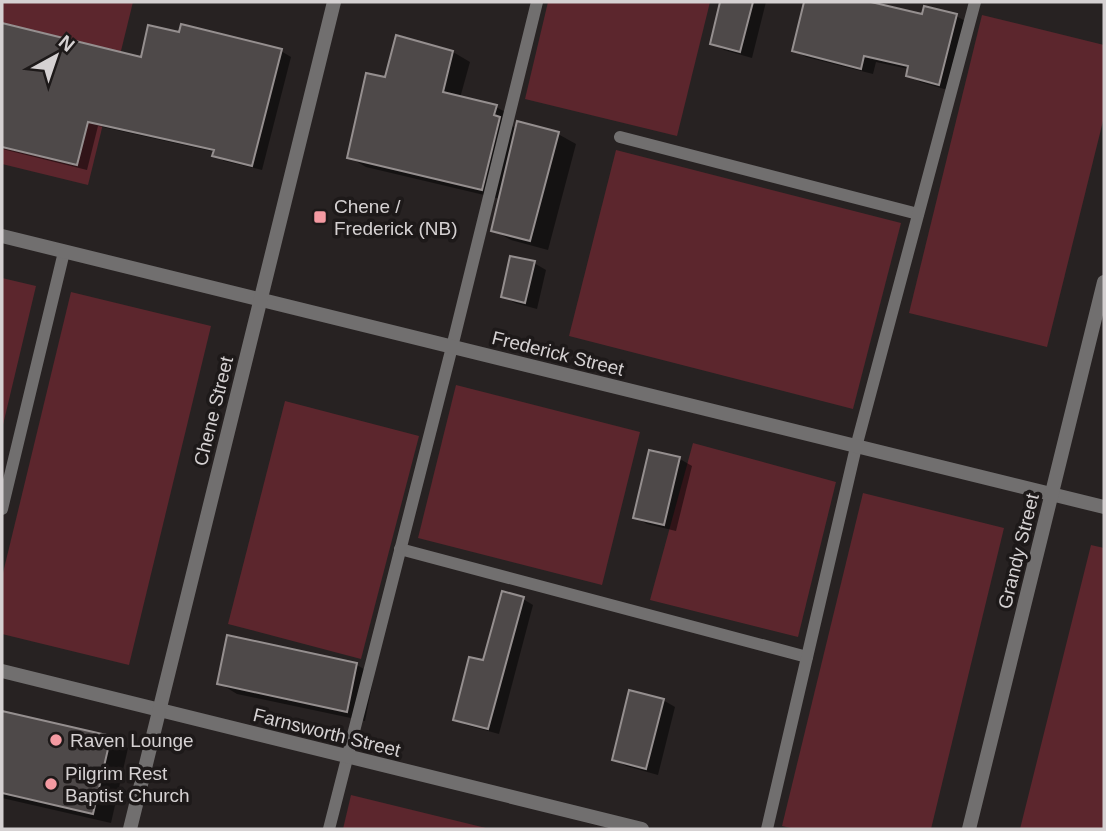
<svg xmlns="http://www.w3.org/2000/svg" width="1106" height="831" font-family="Helvetica,sans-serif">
  <rect width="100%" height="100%" fill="#272222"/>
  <g fill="#5c262d">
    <path d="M2,2h131l-45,183 -86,-21z"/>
    <path d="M548,2h162l-33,134 -152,-37z"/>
    <path d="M982,15l122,30v72l-57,230 -138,-34z"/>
    <path d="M616,150l285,73 -48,186 -284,-73z"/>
    <path d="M2,278l34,8 -34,143z"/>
    <path d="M71,292l140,34 -82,339 -127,-31v-57z"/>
    <path d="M456,385l184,47 -38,153 -184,-47z"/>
    <path d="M285,401l134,35 -58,223 -133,-35z"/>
    <path d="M693,443l143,39 -38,155 -148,-37z"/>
    <path d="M863,493l141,35 -73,301h-136l-13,-3z"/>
    <path d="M1091,545l13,3v281h-84z"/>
    <path d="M351,795l139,34h-147z"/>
  </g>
  <g fill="#0007">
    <path d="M722,2h44l-14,56 -28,-8 -12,-7z"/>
    <path d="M806,2h58l59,14 2,-8 31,8 13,7 -18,68 -31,-9 -12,-7 1,-6 -33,-7 -3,12 -67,-17 -12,-7z"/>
    <path d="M2,24l140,35 139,-8 10,6 -29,113 -38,-9 -10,-6 1,-3 -117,-26 -11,44 -85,-21z"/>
    <path d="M397,38l56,14 17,10 -10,36 36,9 17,9 -2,9 6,4 41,5 18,10 -28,106 -37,-10 -18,-10 8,-31 -135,-32 -17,-10 37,-78z"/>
    <path d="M534,263l12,7 -9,39 -22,-6 -12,-7z"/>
    <path d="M680,459l12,7 -16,65 -29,-7 -12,-7z"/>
    <path d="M523,599l10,6 -34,129 -33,-9 -11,-6 29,-57z"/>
    <path d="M357,665l17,10 -9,46 -128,-27 -18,-11z"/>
    <path d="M663,700l12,7 -17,68 -32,-9 -12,-7z"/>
    <path d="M2,713l108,25 18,10 -17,75 -109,-25z"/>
  </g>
  <g fill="#4e4949" stroke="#958f8f" stroke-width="2">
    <path d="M720,2h33l-13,50 -30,-8z"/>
    <path d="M804,2h67l51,12 2,-8 33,8 -18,71 -33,-9 2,-10 -44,-10 -3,13 -69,-18z"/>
    <path d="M2,23l139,34 7,-32 31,7 2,-8 101,25 -30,117 -40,-10 2,-6 -126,-28 -11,43 -75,-18z"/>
    <path d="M396,35l57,16 -10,41 54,13 -3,10 6,2 -18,73 -135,-32 19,-85 19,4z"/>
    <path d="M517,121l42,11 -29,109 -39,-10z"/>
    <path d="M510,256l25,5 -10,42 -24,-6z"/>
    <path d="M649,450l31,7 -16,68 -31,-7z"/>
    <path d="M502,591l22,6 -36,132 -35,-9 16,-63 14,3z"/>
    <path d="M227,635l130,28 -10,49 -130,-28z"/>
    <path d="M629,690l35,9 -18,70 -34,-9z"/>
    <path d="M2,711l109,25 -18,78 -91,-21z"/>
  </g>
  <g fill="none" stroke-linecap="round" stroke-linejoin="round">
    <g stroke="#716f6f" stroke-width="12">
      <path d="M620,137l298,77"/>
      <path d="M2,509l62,-257"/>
      <path d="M400,549l407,108"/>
      <path d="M329,829l123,-482 85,-345"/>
      <path d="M767,829l89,-382 119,-445"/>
    </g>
    <g stroke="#716f6f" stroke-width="14">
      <path d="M2,236l1102,271"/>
      <path d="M2,671l640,158"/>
      <path d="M969,829l135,-547"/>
    </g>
    <path stroke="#716f6f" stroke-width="14" d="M130,829l204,-827"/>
  </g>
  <g fill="#f49aa2" stroke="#1d1919" stroke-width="2.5">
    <rect x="313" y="210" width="14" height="14" rx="3.5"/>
    <circle cx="56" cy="740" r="7"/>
    <circle cx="51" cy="784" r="7"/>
  </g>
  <g text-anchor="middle" stroke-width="7" stroke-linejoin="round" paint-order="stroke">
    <g font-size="19" fill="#d5d1d2" stroke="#1d1919" text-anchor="start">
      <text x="334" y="213">Chene /<tspan x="334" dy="22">Frederick (NB)</tspan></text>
      <text x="70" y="747">Raven Lounge</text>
      <text x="65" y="780">Pilgrim Rest<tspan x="65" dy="22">Baptist Church</tspan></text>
    </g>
    <g font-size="19" fill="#d5d1d2" stroke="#1d1919">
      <text transform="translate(558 353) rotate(14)" y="7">Frederick Street</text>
      <text transform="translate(213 411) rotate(-76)" y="7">Chene Street</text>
      <text transform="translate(1018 551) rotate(-76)" y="7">Grandy Street</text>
      <text transform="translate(327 732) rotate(14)" y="7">Farnsworth Street</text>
    </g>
  </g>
  <rect width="1106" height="831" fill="none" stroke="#d5d1d2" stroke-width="7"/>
  <g transform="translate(56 56) rotate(40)" stroke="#1d1919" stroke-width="5" paint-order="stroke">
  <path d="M0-5L12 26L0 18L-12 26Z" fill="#d5d1d2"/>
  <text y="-10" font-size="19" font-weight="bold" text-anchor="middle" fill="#d5d1d2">N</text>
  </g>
</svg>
